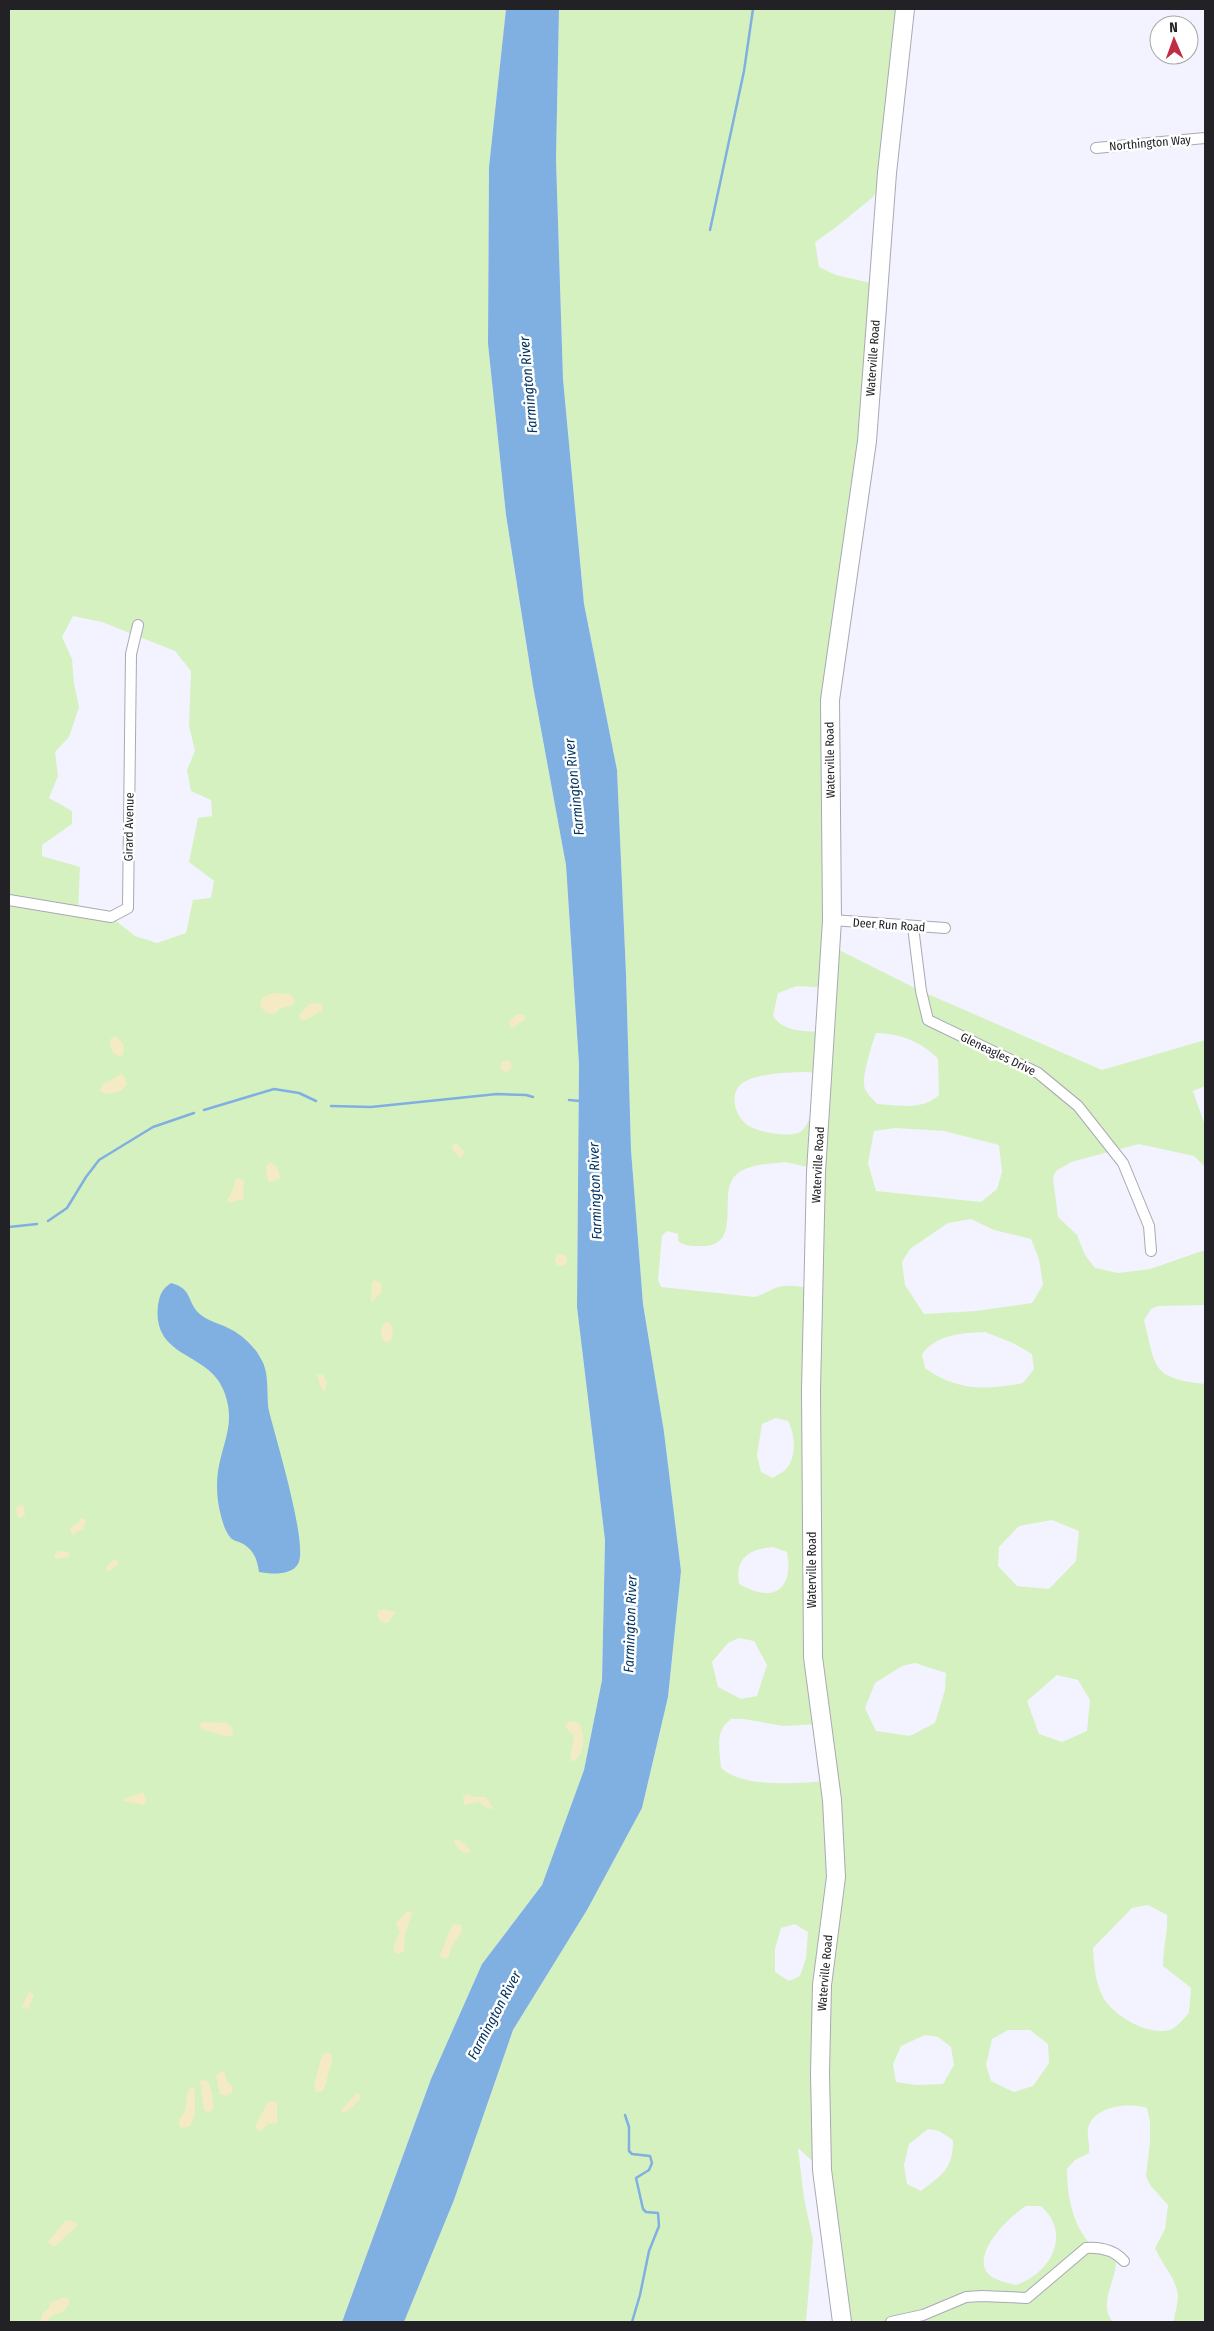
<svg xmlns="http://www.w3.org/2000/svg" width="1214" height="2331" font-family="'Fira Sans Condensed',sans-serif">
  <rect width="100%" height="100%" fill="#f2f3fe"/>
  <g fill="#d6f1c0" fill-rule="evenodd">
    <path d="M9,9h497l-17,158 -1,177 18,172 27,170 33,179 13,199 -2,243 28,233 -3,140 -18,90 -42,115 -60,79 -51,115 -89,243h-333zM73,616l29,6 73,29 16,20 -2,55 6,25 -8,19 4,21 20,9 1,16 -14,2 -9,44 25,19 -3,17 -18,2 -7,33 -29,10 -22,-7 -24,-19 -33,-5 2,-45 -38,-11v-11l30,-21v-13l-23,-13 9,-22 -3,-24 14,-15 10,-30 -5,-24 -2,-24 -10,-22z"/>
    <path d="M559,9h346l-18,164 -14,24 -38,31 -20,14 4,25 17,8 43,10 -49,415 1,246 90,45 181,79 103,-30v46l-12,5 12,35v41l-11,-11 -55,-12 -68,18 -15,9 -3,7 5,39 19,18 8,20 10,13 23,5 32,-4 55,-19v55l-47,1 -7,3 -7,11c12,47 6,58 61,64v938h-34l3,-2c1,-7 4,-17 4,-24 -2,-19 -16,-31 -23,-48l10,-19 3,-24 -18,-20 -4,-9 4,-34v-20l-3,-14c-18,-6 -55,-2 -59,21 -1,8 2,16 1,24l-14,7 -8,9c0,27 6,61 28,79 6,5 14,8 21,12 1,20 -19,44 -3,62h-271l-20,-152 -24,-22 6,50 9,42 -7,82h-402l50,-122 59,-170 74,-120 55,-102 26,-111 13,-126 -17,-139 -21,-128 -12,-154 -5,-176 -9,-204 -33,-166 -21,-225 -7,-220zM797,986l32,2 -3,44c-19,-1 -42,1 -53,-16l5,-23zM876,1033c24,0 46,9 62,26l1,36c-18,16 -39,10 -62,9 -4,-5 -13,-12 -13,-20 -1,-10 8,-41 12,-51zM803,1072l20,1 -3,41 -10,4c-3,5 -5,12 -12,15 -13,4 -36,0 -49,-7 -15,-9 -22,-36 -3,-45 17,-8 38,-8 57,-9zM895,1128l49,3 55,14 3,27 -5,17 -16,13 -105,-11 -8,-28 6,-32zM785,1162l32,7 -3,120c-13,-2 -28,-6 -41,0 -6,3 -11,6 -18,8l-94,-10 -3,-7 4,-44 5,-5 11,3v7c7,5 13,5 22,5 46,2 15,-55 37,-72 12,-10 33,-10 48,-12zM971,1219l23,11 37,9 8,20 4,26 -11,18 -56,8 -52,3 -19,-29 -3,-23 8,-13 38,-26zM985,1332l28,11 19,11 2,15 -11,14c-37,7 -67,8 -98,-15l-3,-14c16,-20 39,-21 63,-22zM776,1418l12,3c7,13 9,34 -1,47 -3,4 -10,7 -14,10l-12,-6 -4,-17 5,-31zM1052,1520l27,11 -3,30 -27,28 -32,-3 -19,-20 1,-19 20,-21zM773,1547l14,5c3,14 3,39 -18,41 -10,1 -22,-5 -30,-9 -4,-26 10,-35 34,-37zM739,1638l15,3 13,24 -10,31 -16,3 -23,-12 -6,-25 16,-19zM915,1663l31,10 -1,17 -10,33 -25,13 -34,-5 -11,-23 10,-25 27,-17zM1057,1675l21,5 12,20 -3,31 -25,11 -23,-8 -12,-33zM731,1719h13l39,7 38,-2 8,57c-29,2 -85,8 -108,-13 -1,-18 -7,-37 10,-49zM1148,1905l19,10c1,17 -4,33 -4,51l28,22 -2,25c-5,5 -11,13 -17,16 -21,9 -59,-13 -69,-32 -8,-15 -9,-33 -10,-49l39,-40zM795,1924l13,8 -2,26 -6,18 -11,5 -14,-9v-23l6,-21zM1008,2030h22l18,14 1,19 -16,23 -19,6 -23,-11 -5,-16 6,-26zM925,2035l13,2 13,10 3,18 -11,19 -27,1 -20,-3 -3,-18 8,-18zM928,2129l11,2 14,9c0,29 -10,34 -32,51l-14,-7 -3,-19 5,-21zM1026,2206h15c31,28 10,67 -25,79 -11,-3 -26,-5 -31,-16 -8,-21 25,-53 41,-63z"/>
  </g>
  <g fill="#f4ebc5">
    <path d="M275,993l15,1 5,6 -2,5 -14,4 -4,5 -9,-1 -6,-7c0,-9 6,-11 15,-13z"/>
    <path d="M318,1003l5,3v4l-17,10h-5l-2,-5 10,-11z"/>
    <path d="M517,1014l7,1 1,4 -13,9 -4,-5z"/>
    <path d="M117,1037l7,8 -1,10 -4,1 -6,-3 -3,-8 1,-7z"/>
    <circle cx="506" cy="1066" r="5.5"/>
    <path d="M121,1074l3,2 3,8 -6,7 -13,3 -8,-3 2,-6z"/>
    <path d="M453,1144h4l7,7 -1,5 -3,2 -8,-10z"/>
    <path d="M271,1163l6,4 3,11 -8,4 -4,-1 -2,-15z"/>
    <path d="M239,1178l5,3 -1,18 -15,4 -1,-3 5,-8 4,-13z"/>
    <circle cx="561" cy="1260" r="6"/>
    <path d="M375,1280l6,3 1,8 -11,12 1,-20z"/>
    <path d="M387,1321c7,4 6,12 4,19l-5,3c-7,-6 -7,-16 1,-22z"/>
    <path d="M317,1374l6,1 4,7 -3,10 -4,-7z"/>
    <path d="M23,1505l2,10 -5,3 -2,-1 -2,-8 2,-3z"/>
    <path d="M80,1518l6,2 -2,8 -12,7 -2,-7 10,-7z"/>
    <path d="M58,1551l10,1 2,5 -14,2 -2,-4z"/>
    <path d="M113,1560l5,1v4l-11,7 -1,-4z"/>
    <path d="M383,1609l13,3 -8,11 -7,-1 -4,-6 1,-5z"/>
    <path d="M570,1721l9,2c6,14 7,29 -6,39l-3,-5 4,-21 -9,-9 1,-3z"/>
    <path d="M203,1722l24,1 5,4 1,8c-11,4 -20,-5 -31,-5l-3,-5z"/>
    <path d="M143,1792l3,9 -2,4 -20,-4v-2z"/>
    <path d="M468,1794l6,3h12l7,11 -4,1 -10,-7 -15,3 -1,-8z"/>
    <path d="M456,1839l10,6 5,7c-7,3 -15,-4 -17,-11z"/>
    <path d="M407,1911l5,2 -7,20 -1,18 -6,3 -4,-3v-6l6,-12 -4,-9z"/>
    <path d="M454,1924l7,1 1,7 -9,12 -5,14h-5l-3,-2c3,-7 10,-29 14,-32z"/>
    <path d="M29,1992l5,2 -6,15 -6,-1z"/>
    <path d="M325,2053h6l1,9 -8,27 -3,3h-5l-2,-6 8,-31z"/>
    <path d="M220,2072h4l4,11 5,4 -1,5 -6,4 -6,-2 -4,-19z"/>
    <path d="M200,2080l8,1c3,9 6,19 5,28l-5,3 -4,-2z"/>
    <path d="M192,2087l3,3v25l-5,11 -9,2 -2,-2c-1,-8 3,-9 6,-15 3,-9 -1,-17 7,-24z"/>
    <path d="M357,2093l4,2 -1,4 -15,14 -3,-1v-3z"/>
    <path d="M275,2101l2,4v18l-9,1 -9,8 -4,-6 13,-24z"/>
    <path d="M70,2220l6,3 1,3 -23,21 -6,-5 17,-21z"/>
    <path d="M65,2297l4,2v5l-6,8 -9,2 -8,8 -5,-1 1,-7 7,-5 1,-6z"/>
  </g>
  <g fill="#80afe2">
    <path d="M506,9h53l-3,150 7,220 21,225 33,166 9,204 5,176 12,154 21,128 17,139 -13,126 -26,111 -55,102 -74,120 -59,170 -50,122h-62l89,-243 51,-115 60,-79 42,-115 18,-90 3,-140 -28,-233 2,-243 -13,-199 -33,-179 -27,-171 -18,-171 1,-177z"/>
    <path d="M171,1283c23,6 15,20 30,32 9,7 21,9 31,15 11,6 23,17 29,29 9,14 5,36 8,52 6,25 40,135 29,153 -7,12 -28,10 -39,8 -2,-14 -6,-24 -20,-30 -3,-1 -7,-2 -9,-5 -5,-6 -7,-14 -9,-21 -4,-15 -5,-30 -3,-45 5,-31 19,-49 5,-82 -16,-38 -71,-30 -65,-84 2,-11 4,-16 13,-22z"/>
  </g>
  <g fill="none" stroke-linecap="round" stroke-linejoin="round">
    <g stroke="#80afe2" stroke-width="2.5">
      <path d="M710,230l34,-159 9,-62"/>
      <path d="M569,1100l11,1"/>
      <path d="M331,1106l40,1 126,-13 29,1 7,2"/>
      <path d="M204,1110l70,-21 25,4 17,8"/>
      <path d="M48,1221l19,-13 19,-31 13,-17 54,-33 41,-14"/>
      <path d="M9,1227l28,-3"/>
      <path d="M625,2115l4,12v24l3,3 18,2 2,7 -3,7 -13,8 7,31 3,3 12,1 1,13 -10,25 -9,44 -8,27"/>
    </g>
    <defs>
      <g id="minor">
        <path d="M1096,148l109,-10"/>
        <path d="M9,900l102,17 17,-9 3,-254 7,-29"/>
        <path d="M832,920l113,8"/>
        <path d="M913,927l8,64 7,29 110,53 40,33 45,57 26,63 2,25"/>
        <path d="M891,2322l32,-7 43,-18 16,-1 45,2 59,-50c14,-1 28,2 38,13"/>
      </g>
      <path id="trunk" d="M842,2322l-20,-152 -2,-97 2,-88 14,-108 -4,-77 -19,-143 -2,-267 5,-218 16,-252 -2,-220 37,-259 20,-268 18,-164"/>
    </defs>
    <use href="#minor" stroke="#a8a9b3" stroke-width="12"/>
    <use href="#trunk" stroke="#a8a9b3" stroke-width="20"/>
    <use href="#minor" stroke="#fff" stroke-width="10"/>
    <use href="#trunk" stroke="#fff" stroke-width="18"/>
  </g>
  <g text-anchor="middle" stroke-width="5" stroke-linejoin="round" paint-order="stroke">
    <g font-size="12" fill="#222226" stroke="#fff">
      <text transform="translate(1150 143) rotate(-5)" y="4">Northington Way</text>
      <text transform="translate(873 358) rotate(-86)" y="4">Waterville Road</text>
      <text transform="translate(830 760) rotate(-91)" y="4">Waterville Road</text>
      <text transform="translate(129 827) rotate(-89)" y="4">Girard Avenue</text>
      <text transform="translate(889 925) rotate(4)" y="4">Deer Run Road</text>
      <text transform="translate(998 1054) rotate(26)" y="4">Gleneagles Drive</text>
      <text transform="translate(818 1165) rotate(-87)" y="4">Waterville Road</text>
      <text transform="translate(812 1570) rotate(-90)" y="4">Waterville Road</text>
      <text transform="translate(825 1973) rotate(-85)" y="4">Waterville Road</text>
    </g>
    <g font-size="14" font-style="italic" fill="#003563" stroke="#fff">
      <text transform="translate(528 385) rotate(-95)" y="5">Farmington River</text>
      <text transform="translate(574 787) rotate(-96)" y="5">Farmington River</text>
      <text transform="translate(595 1191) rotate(-92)" y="5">Farmington River</text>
      <text transform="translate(630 1624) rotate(-88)" y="5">Farmington River</text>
      <text transform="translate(494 2015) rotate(-62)" y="5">Farmington River</text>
    </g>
  </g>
  <rect width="1214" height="2331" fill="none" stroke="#222226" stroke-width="20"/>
  <g transform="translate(1174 40) rotate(358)"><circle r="24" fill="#ffffff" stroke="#a7a7a8"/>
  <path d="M0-4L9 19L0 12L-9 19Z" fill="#be2d44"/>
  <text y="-8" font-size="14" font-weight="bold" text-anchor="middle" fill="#222226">N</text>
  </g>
</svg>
